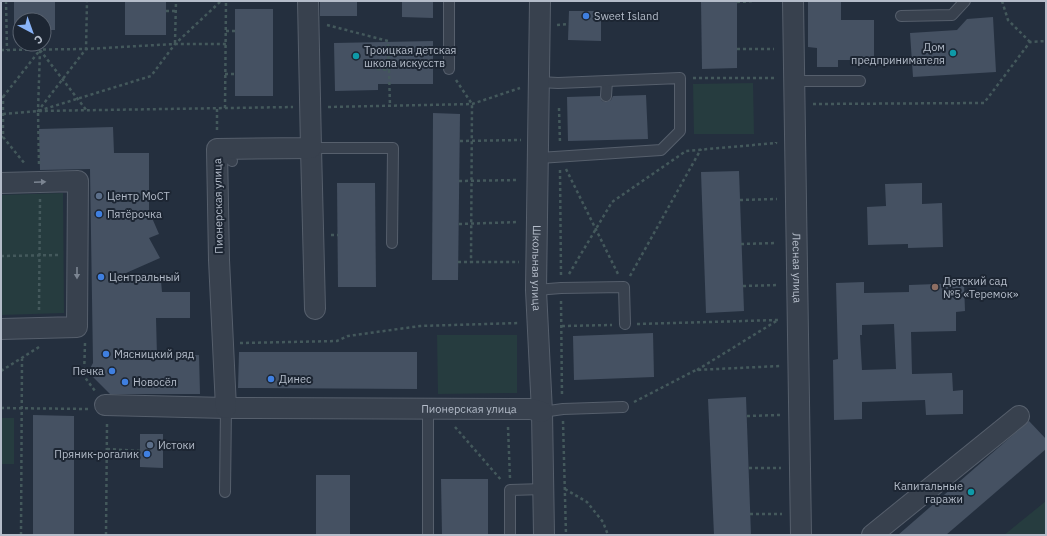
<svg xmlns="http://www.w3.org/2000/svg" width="1047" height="536" font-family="'IBM Plex Sans',sans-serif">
  <rect width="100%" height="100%" fill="#242f3e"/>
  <g fill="#263c3f">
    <path d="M753,83l1,51h-60l-1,-50z"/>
    <path d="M63,193l1,120 -63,2v-120z"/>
    <path d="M437,335h80v58l-79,1z"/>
    <rect x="1" y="418" width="13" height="46"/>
    <path d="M1046,501v34h-42z"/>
  </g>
  <g fill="#455162" fill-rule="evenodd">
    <path d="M14,1h41v29h-11v-10h-24v10h-6z"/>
    <rect x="125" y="1" width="41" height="34"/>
    <rect x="320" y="1" width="37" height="15"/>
    <path d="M402,1h31v17l-31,-1z"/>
    <path d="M701,1h36v67l-35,1z"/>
    <path d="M808,1h33v19h33v40h-36v7h-21v-19l-9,-1z"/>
    <rect x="235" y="9" width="38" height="87"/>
    <path d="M569,11h32v30l-33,-1z"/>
    <path d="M993,17l3,55 -83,5 -3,-44 47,-3 10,-11z"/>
    <path d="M433,41v43h-55v6l-43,1 -1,-48z"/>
    <path d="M646,95l2,44 -80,2 -1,-44 33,-1 2,5 4,1 5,-2 2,-4z"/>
    <path d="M433,113l27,1 -2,166h-26z"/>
    <path d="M113,127l1,26h35v58l10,23 -10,4 11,20 -43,19 44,4 1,11h28v26h-34l1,38 42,-1 1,39h-90l-22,-22 5,-9 -3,-194 -50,1 -1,-41z"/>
    <path d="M739,171l5,140 -38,2 -5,-141z"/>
    <path d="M337,183h38l1,104h-38z"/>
    <path d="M922,183v21l20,-1 1,44 -35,1v-4l-40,1 -1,-38 19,-1 -1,-22z"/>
    <path d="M864,282v11l45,-1v-7l55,-2 1,28 -9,1v19l-45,1 1,42 40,-1 1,18 10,-1v24l-37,1 -1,-15 -63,2v17l-28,1 -1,-60 5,-1 -2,-76zM894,324l2,45 -34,1 -2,-35h2v-10z"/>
    <path d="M653,333l1,44 -80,3 -1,-44z"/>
    <path d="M239,352h178v37l-179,-1z"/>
    <path d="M746,397l5,138h-37l-6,-136z"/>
    <path d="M33,415l41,1v119h-41z"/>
    <path d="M1029,421l17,18v10l-100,86h-48z"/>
    <path d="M140,434h23v34l-23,-1z"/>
    <rect x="316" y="475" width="34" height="60"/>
    <path d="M441,479h47v56h-46z"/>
  </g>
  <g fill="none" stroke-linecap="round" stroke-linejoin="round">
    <defs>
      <g id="service">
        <path d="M449,1v68"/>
        <path d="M901,16l51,-1 13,-14"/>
        <path d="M795,81h65"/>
        <path d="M606,96l1,-15"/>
        <path d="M311,148h82l-1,95"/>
        <path d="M219,150l13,11"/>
        <path d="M539,158l122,-8 19,-19v-53l-122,5 -19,-1"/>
        <path d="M536,290l25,-2 63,-1 1,37"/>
        <path d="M428,409v126"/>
        <path d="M542,412l21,-3 60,-2"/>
        <path d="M225,492l1,-84"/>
        <path d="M510,535v-45l34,-1"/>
      </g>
      <g id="minor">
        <path id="s1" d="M540,1l-4,289 6,122 2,123"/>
        <path id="s2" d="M793,1l8,534"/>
        <path d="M311,148l4,161"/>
        <path d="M1,183l77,-2 -1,146 -76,2"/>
        <path id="s3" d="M105,405l121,3 305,1 11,3"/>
        <path d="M226,408l-7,-148 -2,-111 94,-1 -3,-147"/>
        <path d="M872,535l147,-119"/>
      </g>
    </defs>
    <use href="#service" stroke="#565f6c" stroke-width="12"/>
    <use href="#minor" stroke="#565f6c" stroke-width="22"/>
    <g stroke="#44595c" stroke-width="2.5" stroke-dasharray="3 3" stroke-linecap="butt">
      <path d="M6,1l1,49"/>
      <path d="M1002,1l6,19 22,22"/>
      <path d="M737,2l17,-1"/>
      <path d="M166,11h10"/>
      <path d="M327,25l61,16 1,29"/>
      <path d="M557,25l12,-1"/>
      <path d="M226,31h9"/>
      <path d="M175,43l1,-42"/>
      <path d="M737,49h37"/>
      <path d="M1,50l85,-1 89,-5h51"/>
      <path d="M40,50l47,61"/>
      <path d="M377,69l12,1 1,36"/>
      <path d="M225,74h10"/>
      <path d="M693,78h81v1"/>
      <path d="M456,80l16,24 -1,158h48"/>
      <path d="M1,97h2v40h-2"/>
      <path d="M3,97l37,-47 -2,61 48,-62 1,-48"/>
      <path d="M813,104l171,-1 46,-61 16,-1"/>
      <path d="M328,107l144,-3 48,-16"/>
      <path d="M225,108l1,-107"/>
      <path d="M559,108l1,35"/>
      <path d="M217,109v21"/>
      <path d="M3,114l35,-3 255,-4"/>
      <path d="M3,137l22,27"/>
      <path d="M460,141l61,-1"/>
      <path d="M39,164l-1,-53 113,-35 24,-32 46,-43"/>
      <path d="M566,169l52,105"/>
      <path d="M560,170l1,105"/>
      <path d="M459,181l60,-1"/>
      <path d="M740,200l37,-1"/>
      <path d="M459,224l60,-2"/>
      <path d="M331,235h7"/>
      <path d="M741,244l36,-1"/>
      <path d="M1,256l59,-1"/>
      <path d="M458,262h13"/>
      <path d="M569,274l43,-72 74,-51 90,-8v-1"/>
      <path d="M630,276l71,-127"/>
      <path d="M743,286l35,-1"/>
      <path d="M561,301l1,95"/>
      <path d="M39,310l1,-111"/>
      <path d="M637,324l142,-4"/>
      <path d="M562,326l50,-1"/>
      <path d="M85,343l-1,33 11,15"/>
      <path d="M240,343l97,-2 11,-5 72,-10 99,-3"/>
      <path d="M697,370l81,-50"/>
      <path d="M1,371l38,-24"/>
      <path d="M634,402l62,-32 84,-4"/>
      <path d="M1,408l87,1"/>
      <path d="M747,416l33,-1"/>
      <path d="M563,421l3,114"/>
      <path d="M455,427l47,54"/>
      <path d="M508,427l2,51"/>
      <path d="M107,449l33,2"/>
      <path d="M749,468h32"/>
      <path d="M565,489l22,13 16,20 5,13"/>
      <path d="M750,514h32"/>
      <path d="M21,535l1,-176"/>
      <path d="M106,535l1,-111"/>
    </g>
    <use href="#service" stroke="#38414e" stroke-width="10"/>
    <use href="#minor" stroke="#38414e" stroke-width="20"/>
  </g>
  <defs><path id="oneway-solid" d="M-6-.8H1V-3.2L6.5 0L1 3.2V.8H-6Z"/></defs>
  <g fill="#7c8592">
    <use href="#oneway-solid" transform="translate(40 182) rotate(-2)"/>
    <use href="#oneway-solid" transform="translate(77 273) rotate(90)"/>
  </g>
  <g fill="#3f7fe0" stroke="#1d2633" stroke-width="1.5">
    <circle cx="586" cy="16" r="4"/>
    <circle cx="99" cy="214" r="4"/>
    <circle cx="101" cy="277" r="4"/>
    <circle cx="106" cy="354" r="4"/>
    <circle cx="112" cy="371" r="4"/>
    <circle cx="271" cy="379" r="4"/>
    <circle cx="125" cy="382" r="4"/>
    <circle cx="147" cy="454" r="4"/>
  </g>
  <g fill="#0f9aa8" stroke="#1d2633" stroke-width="1.5">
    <circle cx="953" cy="53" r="4"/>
    <circle cx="356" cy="56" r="4"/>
    <circle cx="971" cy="492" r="4"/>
  </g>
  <g fill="#5c6f8a" stroke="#1d2633" stroke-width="1.5">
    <circle cx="99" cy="196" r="4"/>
    <circle cx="150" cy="445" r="4"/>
  </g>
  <circle fill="#8d6e63" stroke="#1d2633" stroke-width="1.5" cx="935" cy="287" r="4"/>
  <g text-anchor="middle" stroke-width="4" stroke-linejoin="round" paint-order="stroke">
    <g font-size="11" fill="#b4bcc9" stroke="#1d2633" text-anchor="start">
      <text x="594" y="20">Sweet Island</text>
      <text x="945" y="51" text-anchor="end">Дом<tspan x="945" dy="13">предпринимателя</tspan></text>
      <text x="364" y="54">Троицкая детская<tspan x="364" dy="13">школа искусств</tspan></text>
      <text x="107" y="200">Центр МоСТ</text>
      <text x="107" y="218">Пятёрочка</text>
      <text x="109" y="281">Центральный</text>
      <text x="943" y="285">Детский сад<tspan x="943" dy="13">№5 «Теремок»</tspan></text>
      <text x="114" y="358">Мясницкий ряд</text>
      <text x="104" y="375" text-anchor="end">Печка</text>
      <text x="279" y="383">Динес</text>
      <text x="133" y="386">Новосёл</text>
      <text x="158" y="449">Истоки</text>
      <text x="139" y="458" text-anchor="end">Пряник-рогалик</text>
      <text x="963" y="490" text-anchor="end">Капитальные<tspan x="963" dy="13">гаражи</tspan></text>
    </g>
    <g font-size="11" fill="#b4bcc9" stroke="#1d2633">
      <text transform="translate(218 206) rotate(-91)" y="4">Пионерская улица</text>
      <text dy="4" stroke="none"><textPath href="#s1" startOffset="267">Школьная улица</textPath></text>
      <text dy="4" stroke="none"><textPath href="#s2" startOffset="267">Лесная улица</textPath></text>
      <text dy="4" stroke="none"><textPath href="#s3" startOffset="364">Пионерская улица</textPath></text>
    </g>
  </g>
  <rect width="1047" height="536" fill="none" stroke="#b4bcc9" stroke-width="4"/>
  <g transform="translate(32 32) rotate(139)"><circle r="19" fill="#1d2633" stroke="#59626f"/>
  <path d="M0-3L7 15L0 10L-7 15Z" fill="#8ab4f8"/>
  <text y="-6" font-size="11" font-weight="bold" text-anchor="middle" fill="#b4bcc9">С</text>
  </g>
</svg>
